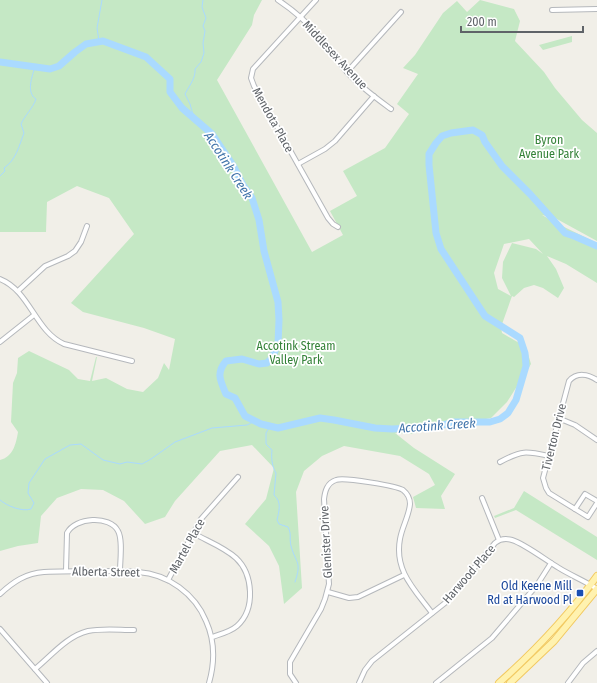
<svg xmlns="http://www.w3.org/2000/svg" width="597" height="683" font-family="'Fira Sans Condensed',sans-serif">
  <rect width="100%" height="100%" fill="#f1efe8"/>
  <g fill="#c5e8c5" fill-rule="evenodd">
    <path d="M0,0h262l-8,15 -2,10 -35,55 95,172 31,-17 -13,-24 27,-15 -14,-25 42,-23 24,-34 -12,-10 21,-30 -15,-6 12,-13 28,-42 14,-12 10,11 13,-12 34,9 6,12 -5,20 29,31 11,16 27,32 15,13v108l-42,-23 -13,-3 14,8 41,20v40l-31,-19 -19,-8 9,13 8,19 -6,10 -15,-10 -9,-3 -10,3 -10,9 -2,-1 -11,31 1,6 24,14 5,17 -24,38 -16,16 -81,16 -15,-1 19,15 41,26 -14,22 4,13 -29,-1 -3,-11 22,-12 -6,-11 -29,-18 -56,-10 -22,10 -18,15 -8,21 6,96 -18,16 -5,-38 -10,-20 -24,-22 21,-25 8,-31 -22,-23 -32,6 -45,50 -10,16 -20,7 -21,-23 -21,-11 -22,-1 -24,9 -16,18 -3,27 -20,3 -18,5v-91c13,-3 16,-16 18,-28l-7,-10 2,-39 4,-10 1,-15 11,-7 40,19 9,9 12,2 6,-24h1l-5,24 14,-3 21,11 16,3 15,-14 6,-15 5,7 6,-31 -31,-11 -61,-16 -12,-9 63,-69 -25,-36 -32,-12 -30,16 -1,30h-46zM529,239l14,15 -7,-5 -24,-6 -9,19 -1,16 9,18 -13,-7 -4,-16 10,-29z"/>
    <path d="M572,36v6l-29,8 -4,-5z"/>
    <path d="M524,491l73,46v23l-81,-50 -21,8 -1,-2 20,-8z"/>
  </g>
  <g fill="none" stroke-linecap="round" stroke-linejoin="round">
    <g stroke="#aadaff" stroke-width="1">
      <path d="M99,41l-2,-13 5,-28"/>
      <path d="M194,118l-4,-14 -5,-10c4,-8 11,-16 10,-25l6,-7 3,-9 -1,-10 2,-12 -2,-5 3,-8 -4,-11 1,-7"/>
      <path d="M0,176l5,-5 -1,-3c12,-8 15,-22 20,-35l-3,-9c4,-9 12,-16 15,-25 -10,-6 -4,-23 -1,-32"/>
      <path d="M270,426l-4,7v11l6,6c-1,7 0,17 4,23l-2,22c8,7 5,16 3,25l2,4 9,3c4,8 1,11 3,19 5,18 11,15 4,36"/>
      <path d="M0,500c7,6 22,12 31,9l3,-6 -6,-10 1,-10 16,-24 25,-14 11,-1 22,16 17,4 7,-2 15,2 9,-5 24,-17 37,-14 35,-3 8,-4"/>
    </g>
    <path stroke="#aadaff" stroke-width="7" d="M0,62l50,7 9,-3 16,-14 11,-8 17,-3 43,16 24,22v13l12,16 30,26 22,33 9,18 9,13 7,22 5,31 14,51 1,18 -1,24 -6,14 -5,5 -8,1 -17,-5 -16,2c-10,12 -6,19 0,33l9,4 10,18 16,8 17,4 42,-10 14,2 41,8 17,1 43,-2 20,-5h35l10,-3 8,-6 8,-13 10,-34 -1,-13 -5,-15 -35,-22 -44,-67 -5,-16 -7,-68v-11l7,-11 6,-7 9,-3 22,-3 9,5 3,7 17,24 28,28 35,39 9,3 23,10"/>
    <defs>
      <g id="street">
        <path d="M278,0c15,10 30,23 42,37 9,11 17,23 26,34 13,15 30,27 45,38"/>
        <path d="M316,0l-63,69 -2,9 3,8 74,132 5,6 5,3"/>
        <path d="M552,10l45,-1"/>
        <path d="M347,72l54,-60"/>
        <path d="M298,164l27,-15 10,-8 39,-45"/>
        <path d="M0,279c30,12 35,52 64,65l68,17"/>
        <path d="M18,291l27,-25 23,-10 7,-5 6,-9 6,-16"/>
        <path d="M0,342l34,-27"/>
        <path d="M597,380c-9,-6 -20,-8 -28,1l-26,97 3,10 3,5 39,24 9,-14"/>
        <path d="M558,418l17,7 22,15"/>
        <path d="M500,462c22,-12 26,-11 49,-6"/>
        <path d="M482,498l17,42"/>
        <path d="M575,509l10,-15 12,7"/>
        <path d="M193,533c14,8 31,14 43,25 17,16 20,51 1,68 -7,6 -16,8 -25,11"/>
        <path d="M66,571l1,-38c8,-16 43,-18 51,-2 5,9 2,29 2,40"/>
        <path d="M168,580l33,-61 37,-42"/>
        <path d="M328,592l21,6 9,-1 46,-22"/>
        <path d="M0,594c13,-12 26,-21 44,-22 19,-1 39,-1 58,-1 12,0 24,0 36,1 30,2 57,22 68,49 9,20 9,41 3,62"/>
        <path d="M0,629l47,54"/>
        <path d="M35,669c16,-13 32,-33 53,-38 15,-3 31,-1 46,-1"/>
        <path d="M296,683l-6,-9v-12l31,-53 4,-10 4,-15 -5,-85c1,-8 3,-16 12,-19 8,-3 61,6 67,10 5,4 7,9 7,14 -1,12 -8,23 -10,35 -6,32 15,51 32,74"/>
        <path d="M359,683l6,-13 7,-9 73,-58 50,-60c5,-4 10,-5 17,-3 13,4 35,21 47,28 13,8 26,13 38,21"/>
        <path d="M436,683l56,-45 45,-53 14,-22"/>
        <path d="M568,683l15,-20 14,-12"/>
      </g>
      <g id="primary">
        <path d="M499,683c36,-32 70,-68 98,-107"/>
        <path d="M510,683l44,-42 43,-52"/>
      </g>
    </defs>
    <use href="#street" stroke="#b5b8bc" stroke-width="6"/>
    <use href="#primary" stroke="#f2c960" stroke-width="8"/>
    <use href="#street" stroke="#fff" stroke-width="4"/>
    <use href="#primary" stroke="#fff2af" stroke-width="6"/>
  </g>
  <rect fill="#1a4fb4" stroke="#fff" stroke-width="1.5" x="576" y="589" width="8" height="8" rx="2"/>
  <g text-anchor="middle" stroke-width="3.5" stroke-linejoin="round" paint-order="stroke">
    <g font-size="12" fill="#5f6368" stroke="#fff">
      <text transform="translate(335 55) rotate(47)" y="4">Middlesex Avenue</text>
      <text transform="translate(273 120) rotate(61)" y="4">Mendota Place</text>
      <text transform="translate(554 437) rotate(-76)" y="4">Tiverton Drive</text>
      <text transform="translate(326 542) rotate(-93)" y="4">Glenister Drive</text>
      <text transform="translate(187 546) rotate(-61)" y="4">Martel Place</text>
      <text transform="translate(106 572) rotate(1)" y="4">Alberta Street</text>
      <text transform="translate(469 574) rotate(-49)" y="4">Harwood Place</text>
    </g>
    <g font-size="12" fill="#348238" stroke="#fff">
      <text x="549" y="144">Byron<tspan x="549" dy="14">Avenue Park</tspan></text>
      <text x="296" y="350">Accotink Stream<tspan x="296" dy="14">Valley Park</tspan></text>
    </g>
    <g font-size="12" fill="#164399" stroke="#fff" text-anchor="end">
      <text x="572" y="590">Old Keene Mill<tspan x="572" dy="14">Rd at Harwood Pl</tspan></text>
    </g>
    <g font-size="13" font-style="italic" fill="#4174aa" stroke="#fff">
      <text transform="translate(229 165) rotate(57)" y="5">Accotink Creek</text>
      <text transform="translate(437 425) rotate(-4)" y="5">Accotink Creek</text>
    </g>
  </g>
  <path d="M461 26v6h122v-6" fill="none" stroke="#5f6368" stroke-width="2"/>
  <text x="467" y="26" font-size="12" fill="#5f6368" stroke="#ffffff" stroke-width="3" paint-order="stroke">200 m</text>
</svg>
